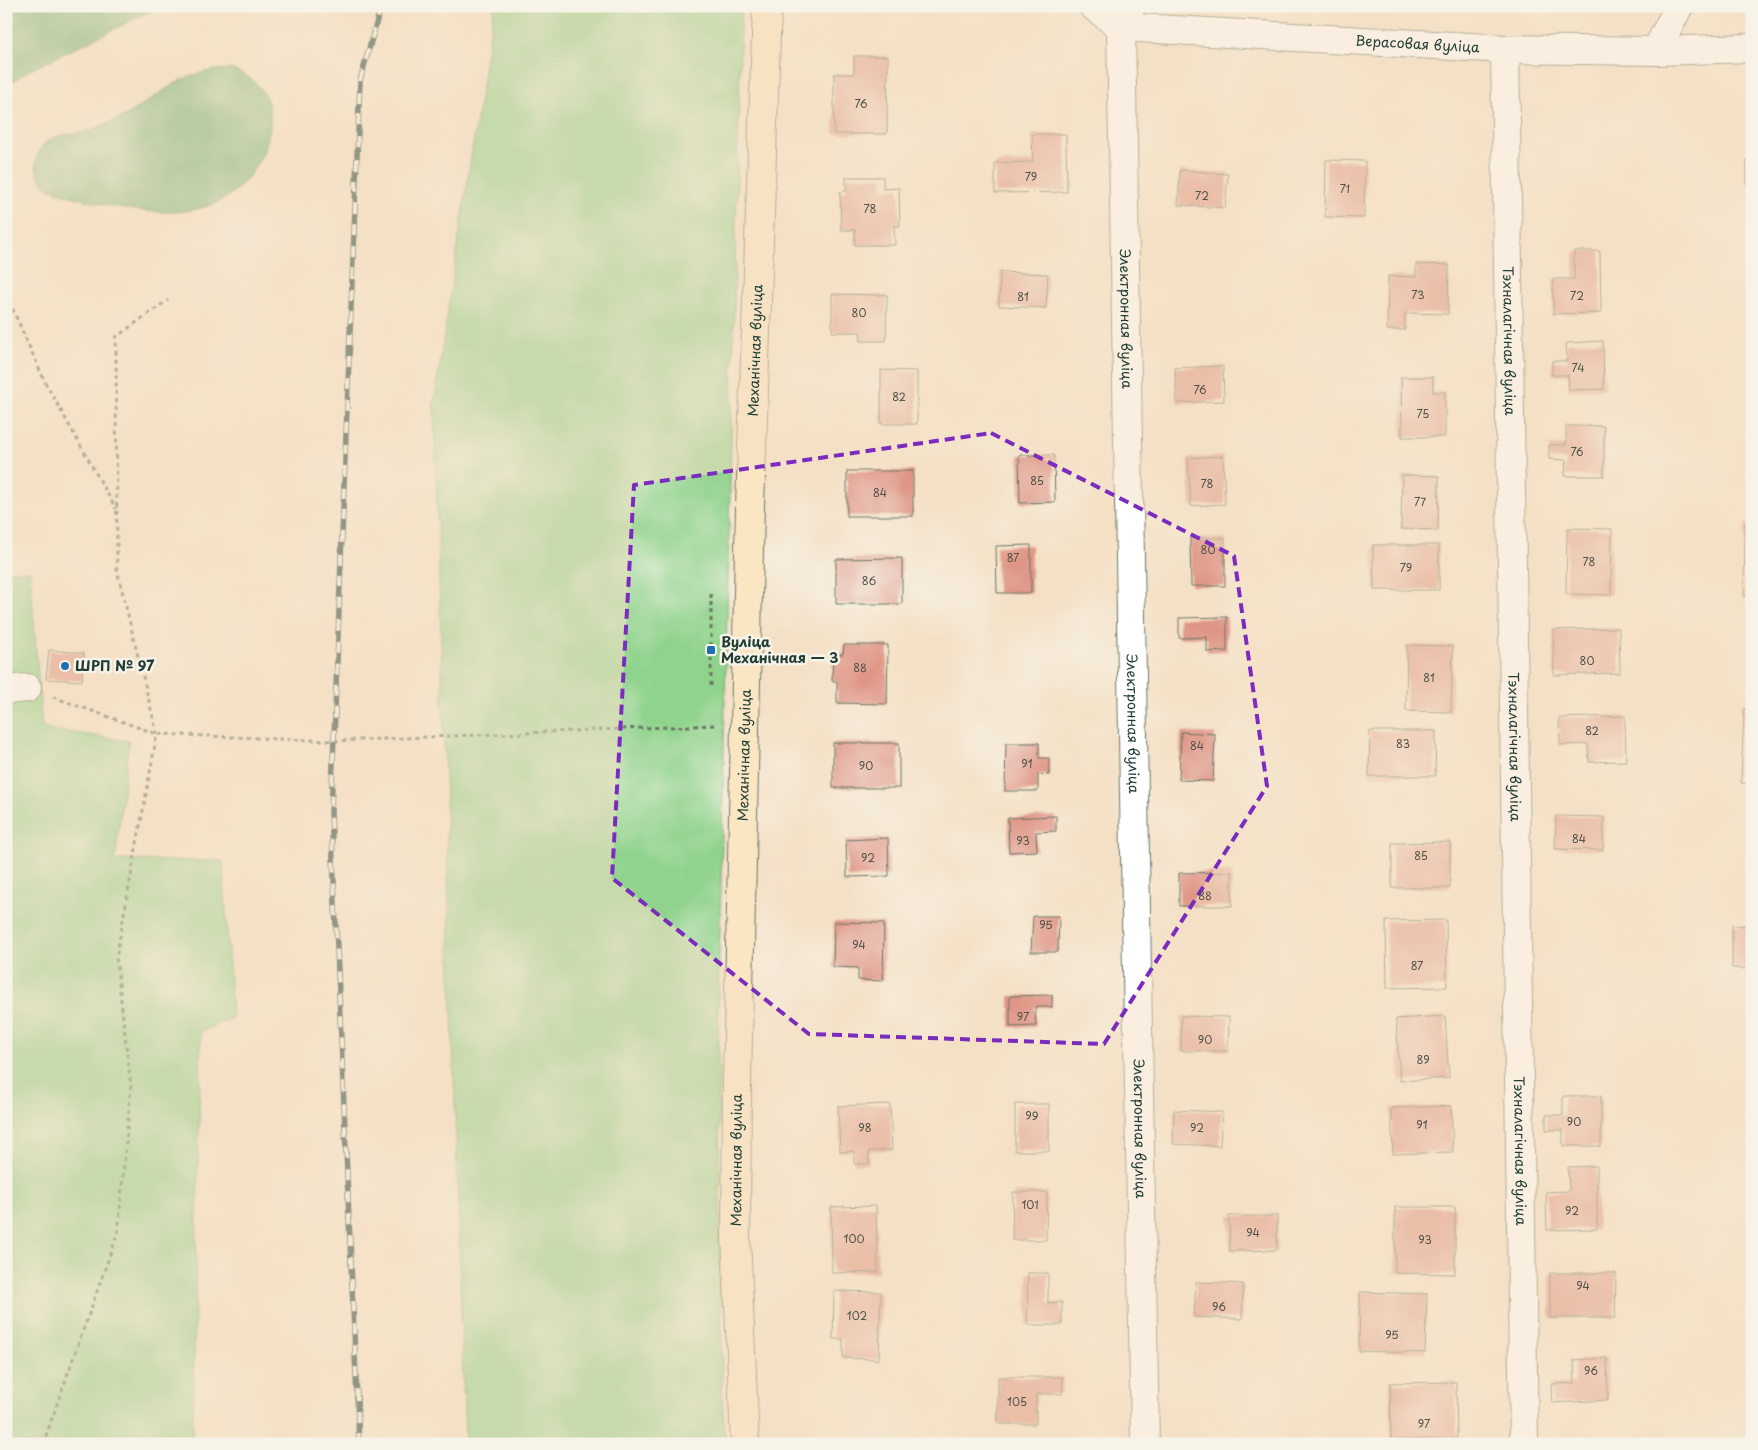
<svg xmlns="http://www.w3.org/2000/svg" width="1758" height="1450" font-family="'Playpen Sans',sans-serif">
  <rect width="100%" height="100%" fill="#f7f3e8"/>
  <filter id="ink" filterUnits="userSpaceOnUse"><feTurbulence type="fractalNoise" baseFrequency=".02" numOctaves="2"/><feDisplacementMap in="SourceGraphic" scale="10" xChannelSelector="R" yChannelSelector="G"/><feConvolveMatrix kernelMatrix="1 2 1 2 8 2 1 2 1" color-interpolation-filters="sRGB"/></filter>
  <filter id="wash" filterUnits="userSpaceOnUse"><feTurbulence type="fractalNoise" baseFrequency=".0096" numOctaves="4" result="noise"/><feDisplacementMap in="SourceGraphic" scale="20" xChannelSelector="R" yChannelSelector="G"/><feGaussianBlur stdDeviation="1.12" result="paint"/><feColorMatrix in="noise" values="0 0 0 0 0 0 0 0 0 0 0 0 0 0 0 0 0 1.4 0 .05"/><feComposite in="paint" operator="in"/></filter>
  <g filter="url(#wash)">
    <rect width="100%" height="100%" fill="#f4e0c5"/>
    <g fill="#8fd38c" stroke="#578860">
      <path d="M494,6h247l-23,1005 4,378 3,55h-260l-31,-1041z"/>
      <path d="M6,571h24l12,157 87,13 -14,119 108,1 9,157 -31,13 -9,413h-186z"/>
    </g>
    <g fill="#73b578" stroke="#497956">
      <path d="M6,6h155l-135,66 -20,14z"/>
      <path d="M230,69c69,20 39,108 -12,133 -31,14 -65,11 -97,6 -16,-3 -65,-13 -76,-23 -6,-5 -10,-15 -9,-23 1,-9 6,-18 13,-22 10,-6 19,-5 30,-7 13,-2 26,-9 39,-14 44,-22 57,-48 112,-50z"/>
    </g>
    <g id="blocks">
      <g fill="#df9585">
        <path d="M854,56h34l-1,78h-53v-60h20z"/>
        <path d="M1032,134h34l1,58 -72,1v-30l38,-1z"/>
        <path d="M1747,159l5,1v24h-5z"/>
        <path d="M1326,160l39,1 -1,57 -39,-1z"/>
        <path d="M1180,170l48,4 -3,34 -47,-3z"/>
        <path d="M846,177h37v12l16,-1 1,38h-6l1,19h-40v-15h-14l-1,-38 6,-1z"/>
        <path d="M1574,251h26l1,62 -48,1v-35h21z"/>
        <path d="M1416,264l33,1 -1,49 -43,-1v17h-18l1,-54 28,1z"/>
        <path d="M1000,272l48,2 -2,34 -47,-2z"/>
        <path d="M832,294l55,1 -1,46h-25l-1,-9h-28z"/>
        <path d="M1603,341l1,48 -35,1 -1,-15h-16v-14h15l-1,-18z"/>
        <path d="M1223,366l1,35 -47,2 -2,-35z"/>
        <path d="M881,370l36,1v53h-36z"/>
        <path d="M1401,377h32v15h12v45h-43z"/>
        <path d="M1566,426h38v50h-39l1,-16 -17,-1v-14h17z"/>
        <path d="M1019,455h35l1,47 -35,1z"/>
        <path d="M1223,456l2,48 -34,2 -3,-48z"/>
        <rect x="847" y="471" width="66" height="45"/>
        <path d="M1402,475l37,1 -1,54 -37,-1z"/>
        <path d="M1745,524h7v72h-8z"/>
        <path d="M1567,528l45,1 -1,66 -45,-1z"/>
        <path d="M1190,538h35v48h-34z"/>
        <path d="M1031,545v48h-34l-1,-47z"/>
        <path d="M1373,545h66v45h-65z"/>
        <path d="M902,558v46h-66v-45z"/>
        <path d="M1227,617v34l-20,1v-15l-28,1v-20z"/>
        <path d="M1619,628l1,45 -66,2 -1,-45z"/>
        <path d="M844,645h44l-1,59 -50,-1v-22h-5l1,-27h10z"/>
        <path d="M1407,645l46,1 -2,66 -45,-1z"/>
        <path d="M49,650l35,3 -2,28 -36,-2z"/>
        <path d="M1744,709h8v75l-11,-1z"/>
        <path d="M1625,716l1,45 -37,1 -1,-18 -28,1 -1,-27z"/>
        <path d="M1370,731h66l-1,45h-66z"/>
        <path d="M1181,732l34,2 -2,47 -34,-1z"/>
        <rect x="833" y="743" width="66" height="45"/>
        <path d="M1006,743h33v15h10v17l-11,-1v17h-33z"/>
        <path d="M1056,816v15l-20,1 1,19 -28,1 -1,-34z"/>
        <path d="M1556,816l48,1 -1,33 -48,-1z"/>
        <path d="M888,838l1,38 -42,1 -1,-37z"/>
        <path d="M1450,842v46h-58v-45z"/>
        <path d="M1232,872v34h-53v-33z"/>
        <path d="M1033,916h26l-1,36h-27z"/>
        <path d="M1446,920l1,67 -60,1 -1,-67z"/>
        <path d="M834,922l50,1 -1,58 -25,-1v-12l-25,-1z"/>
        <path d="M1732,925l20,1v43l-20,-1z"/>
        <path d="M1052,995v12h-17l1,19 -26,1v-31z"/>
        <path d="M1181,1016l48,1 -1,34h-47z"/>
        <path d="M1445,1016l4,62 -49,3 -4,-62z"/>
        <path d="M1563,1096h38v50h-38v-16h-17v-15h17z"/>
        <path d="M890,1104l2,46 -23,1v13h-15v-13l-14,1 -2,-46z"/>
        <rect x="1015" y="1104" width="34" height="47"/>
        <path d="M1451,1106l2,46 -60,2 -2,-46z"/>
        <path d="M1174,1110l48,2 -2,34 -47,-2z"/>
        <path d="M1597,1166v63l-50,1 -1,-38 23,-1 -1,-24z"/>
        <path d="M1013,1192h34l-1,48h-34z"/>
        <path d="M876,1206l2,66 -46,1 -1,-66z"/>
        <path d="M1395,1207h60v67l-60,-1z"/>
        <path d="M1229,1216h48v34l-47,1z"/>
        <path d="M1028,1273h20v30l14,-1v23h-35z"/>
        <path d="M1550,1273h66l-1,45h-65z"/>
        <path d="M1196,1282l47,2 -1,35 -48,-2z"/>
        <path d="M834,1291l47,1 -2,67 -36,-1v-19h-10z"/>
        <path d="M1360,1292l67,2 -2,59 -66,-2z"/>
        <path d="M1607,1358l1,42 -56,3 -1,-19 24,-1 -1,-23z"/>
        <path d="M1746,1368h6v45h-3z"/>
        <path d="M998,1377h65l-1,17h-26v30h-38z"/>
        <path d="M1456,1382l1,57 -66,1 -1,-57z"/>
      </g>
    </g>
  </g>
  <g filter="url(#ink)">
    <use href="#blocks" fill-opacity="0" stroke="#6a7667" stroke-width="1"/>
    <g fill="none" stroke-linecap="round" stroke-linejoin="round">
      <defs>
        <g id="street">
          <path id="s1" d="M1093,6l28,21 384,22 151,2 96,-3"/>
          <path id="s2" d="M1131,6l-10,21 24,1417"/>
          <path id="s3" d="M1505,49l19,1395"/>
          <path d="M1656,51l23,-45"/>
          <path d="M6,690l21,-2"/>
        </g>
        <g id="secondary">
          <path id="s4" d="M745,1444l-9,-207 1,-157 13,-573 17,-501"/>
        </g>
      </defs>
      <use href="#street" stroke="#6a7667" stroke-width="30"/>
      <use href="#secondary" stroke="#6a7667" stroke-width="30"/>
      <g stroke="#6a7667" stroke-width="3" stroke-dasharray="4 4" stroke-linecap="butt">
        <path d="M6,294l39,88 71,127"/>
        <path d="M711,594v93"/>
        <path d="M53,697l104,37 177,7 381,-16"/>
        <path d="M43,1444l75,-212 13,-146 -15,-128 41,-224 -40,-164 -1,-233 52,-37"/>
      </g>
      <use href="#street" stroke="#fff" stroke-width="28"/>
      <use href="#secondary" stroke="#fbe6c3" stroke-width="28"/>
      <defs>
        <path id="rail" d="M359,1444l-28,-631 29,-732 21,-75"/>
      </defs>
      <use href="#rail" stroke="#1f3d34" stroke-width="5.5"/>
      <use href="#rail" stroke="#f7f3e8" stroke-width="4" stroke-dasharray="11" stroke-linecap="butt"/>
    </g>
  </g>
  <path d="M0 0H1758V1450H0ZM991,433l243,123 33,230 -163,258 -295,-10 -197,-156 22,-393z" fill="#f4e0c5" fill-opacity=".55" fill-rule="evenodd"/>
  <path fill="none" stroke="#7b2cbf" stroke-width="4" stroke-dasharray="10 6" stroke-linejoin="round" d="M991,433l243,123 33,230 -163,258 -295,-10 -197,-156 22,-393z"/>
  <g fill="#1f6fb2" stroke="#f7f3e8" stroke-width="2">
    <rect x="706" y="645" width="10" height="10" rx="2.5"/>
    <circle cx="65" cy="666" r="5"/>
  </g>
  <g text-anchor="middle" stroke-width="5" stroke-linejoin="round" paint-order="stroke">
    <g font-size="11" fill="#4f5348">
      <text x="861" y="108">76</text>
      <text x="1031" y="181">79</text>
      <text x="1345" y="193">71</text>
      <text x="1202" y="200">72</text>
      <text x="870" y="213">78</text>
      <text x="1418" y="299">73</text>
      <text x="1577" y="300">72</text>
      <text x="1023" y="301">81</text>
      <text x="859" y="317">80</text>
      <text x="1578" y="372">74</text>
      <text x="1200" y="394">76</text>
      <text x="899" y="401">82</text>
      <text x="1423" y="418">75</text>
      <text x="1577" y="456">76</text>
      <text x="1037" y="485">85</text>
      <text x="1207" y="488">78</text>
      <text x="880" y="497">84</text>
      <text x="1420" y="506">77</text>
      <text x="1208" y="554">80</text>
      <text x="1013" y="562">87</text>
      <text x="1589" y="566">78</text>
      <text x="1406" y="572">79</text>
      <text x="869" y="585">86</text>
      <text x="1587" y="665">80</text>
      <text x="860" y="672">88</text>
      <text x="1429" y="682">81</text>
      <text x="1592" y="735">82</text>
      <text x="1403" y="748">83</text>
      <text x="1197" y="750">84</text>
      <text x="1027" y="768">91</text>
      <text x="866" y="770">90</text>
      <text x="1579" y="843">84</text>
      <text x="1023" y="845">93</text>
      <text x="1421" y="860">85</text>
      <text x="868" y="862">92</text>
      <text x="1205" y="900">88</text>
      <text x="1046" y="929">95</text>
      <text x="859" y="949">94</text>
      <text x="1417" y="970">87</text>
      <text x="1023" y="1021">97</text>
      <text x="1205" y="1044">90</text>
      <text x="1423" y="1064">89</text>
      <text x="1032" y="1120">99</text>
      <text x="1574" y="1126">90</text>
      <text x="1422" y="1129">91</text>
      <text x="865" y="1132">98</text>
      <text x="1197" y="1132">92</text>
      <text x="1030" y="1209">101</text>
      <text x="1572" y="1215">92</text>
      <text x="1253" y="1237">94</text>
      <text x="854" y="1243">100</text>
      <text x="1425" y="1244">93</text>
      <text x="1583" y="1290">94</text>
      <text x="1219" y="1311">96</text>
      <text x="857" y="1320">102</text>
      <text x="1392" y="1339">95</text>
      <text x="1591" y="1375">96</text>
      <text x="1017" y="1406">105</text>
      <text x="1424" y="1428">97</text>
    </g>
    <g font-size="14" fill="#1f3d34" stroke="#f7f3e8">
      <text dy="5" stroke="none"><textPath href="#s1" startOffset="332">Верасовая вуліца</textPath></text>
      <text dy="5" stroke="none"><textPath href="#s2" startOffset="315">Электронная вуліца</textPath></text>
      <text dy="5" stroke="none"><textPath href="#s3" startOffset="292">Тэхналагічная вуліца</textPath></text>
      <text dy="5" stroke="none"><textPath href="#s4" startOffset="1094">Механічная вуліца</textPath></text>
      <text dy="5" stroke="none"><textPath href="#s2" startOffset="720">Электронная вуліца</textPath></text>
      <text dy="5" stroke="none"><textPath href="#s3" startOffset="698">Тэхналагічная вуліца</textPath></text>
      <text dy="5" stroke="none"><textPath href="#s4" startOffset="689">Механічная вуліца</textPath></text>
      <text dy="5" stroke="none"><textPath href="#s2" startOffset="1125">Электронная вуліца</textPath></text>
      <text dy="5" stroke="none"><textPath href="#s3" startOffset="1102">Тэхналагічная вуліца</textPath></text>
      <text dy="5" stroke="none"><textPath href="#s4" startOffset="284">Механічная вуліца</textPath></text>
    </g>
    <g font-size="14" font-weight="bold" fill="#1f3d34" stroke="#f7f3e8" text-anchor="start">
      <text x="721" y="647">Вуліца<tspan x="721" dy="16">Механічная — 3</tspan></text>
      <text x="75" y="671">ШРП № 97</text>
    </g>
  </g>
  <rect width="1758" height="1450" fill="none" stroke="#f7f3e8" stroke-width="25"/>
</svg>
